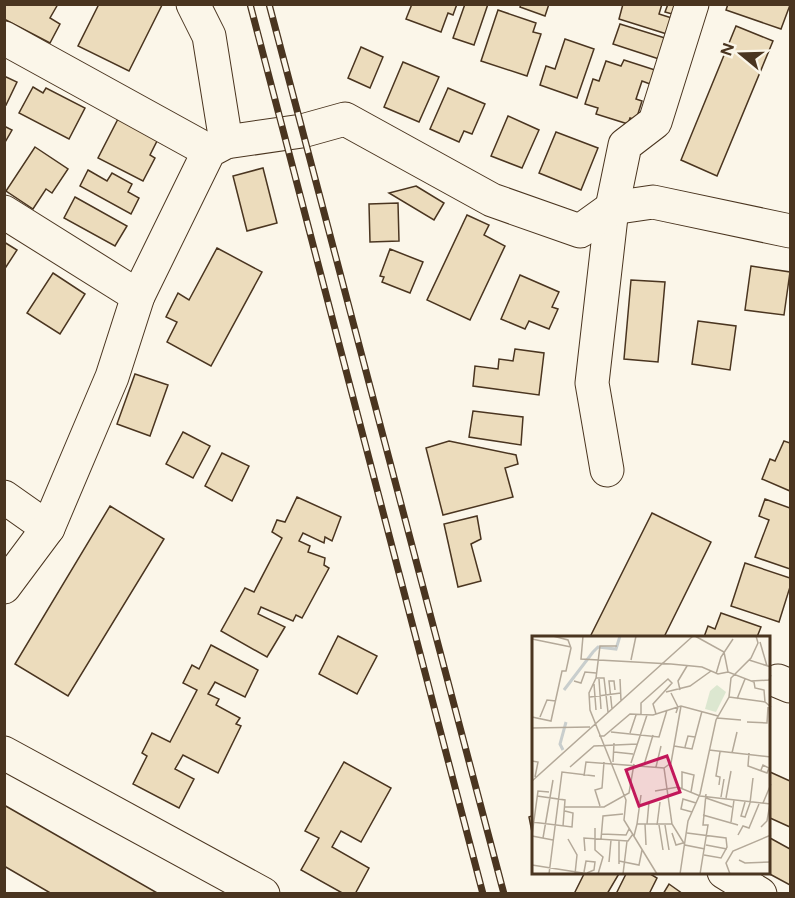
<svg xmlns="http://www.w3.org/2000/svg" width="795" height="898" font-family="Figtree,sans-serif">
  <rect width="100%" height="100%" fill="#fbf6e9"/>
  <g fill="#ecdcbc" stroke="#4a3520" stroke-width="1.5">
    <path d="M4,4h54l-8,14 10,6 -10,19 -46,-24z"/>
    <path d="M99,4l63,1 -33,66 -51,-25z"/>
    <path d="M412,4h45l-4,11 -5,-2 -7,19 -35,-13z"/>
    <path d="M465,4h23l-14,41 -21,-7z"/>
    <path d="M521,4h28l-4,12 -25,-9z"/>
    <path d="M623,4h39l-3,10 16,5 -5,16 -51,-16z"/>
    <path d="M668,4h20l-5,13 -18,-5z"/>
    <path d="M728,4h59l3,1 -9,24 -55,-19z"/>
    <path d="M498,10l38,13 -3,9 8,2 -14,42 -46,-15z"/>
    <path d="M620,24l45,14 -6,21 -46,-15z"/>
    <path d="M736,26l37,15 -56,135 -36,-16z"/>
    <path d="M565,39l29,10 -17,49 -37,-13 6,-19 9,3z"/>
    <path d="M361,47l22,10 -13,31 -22,-10z"/>
    <path d="M624,60l31,10 -5,14 -8,-3 -6,18 6,2 -6,19 -6,-2 -2,6 -32,-10 2,-6 -13,-4 8,-25 6,2 7,-20 15,5z"/>
    <path d="M403,62l36,15 -20,45 -35,-15z"/>
    <path d="M4,76l13,6 -11,23 -2,-1z"/>
    <path d="M33,87l10,6 3,-5 39,20 -16,31 -50,-26z"/>
    <path d="M448,88l37,16 -13,30 -8,-3 -5,11 -29,-13z"/>
    <path d="M508,116l31,14 -17,38 -31,-12z"/>
    <path d="M118,119l40,20 -8,16 5,3 -12,23 -45,-23z"/>
    <path d="M4,126l8,4 -8,14z"/>
    <path d="M556,132l42,16 -17,42 -42,-17z"/>
    <path d="M35,147l33,22 -16,24 -6,-4 -13,20 -27,-18z"/>
    <path d="M263,168l14,55 -30,8 -14,-55z"/>
    <path d="M88,170l19,11 5,-8 20,11 -4,8 11,6 -8,16 -51,-28z"/>
    <path d="M416,186l28,17 -10,17 -45,-27z"/>
    <path d="M75,197l52,29 -12,20 -51,-28z"/>
    <path d="M398,203l1,38 -29,1 -1,-38z"/>
    <path d="M467,215l22,10 -5,10 21,11 -35,74 -43,-20z"/>
    <path d="M4,242l13,8 -13,20z"/>
    <path d="M217,248l45,24 -51,94 -44,-24 10,-20 -11,-5 12,-24 11,7z"/>
    <path d="M390,249l33,13 -13,31 -28,-11 2,-5 -4,-1z"/>
    <path d="M751,266l39,6 -6,43 -39,-5z"/>
    <path d="M53,273l32,21 -25,40 -33,-21z"/>
    <path d="M520,275l39,17 -7,15 6,2 -9,20 -20,-8 -4,8 -24,-10z"/>
    <path d="M631,280l34,2 -7,80 -34,-3z"/>
    <path d="M698,321l38,5 -6,44 -38,-6z"/>
    <path d="M515,349l29,4 -5,42 -66,-9 2,-20 23,3 1,-10 14,2z"/>
    <path d="M135,374l33,11 -18,51 -33,-12z"/>
    <path d="M473,411l50,6 -2,28 -52,-8z"/>
    <path d="M183,432l27,14 -17,32 -27,-14z"/>
    <path d="M449,441l67,14 2,9 -13,4 8,29 -70,18 -17,-67z"/>
    <path d="M784,441l6,2v48l-28,-12 8,-20 5,2z"/>
    <path d="M222,453l27,13 -17,35 -27,-15z"/>
    <path d="M297,497l44,20 -9,24 -7,-4 -1,6 -21,-10 -4,8 11,5 -2,6 17,6 -1,7 5,3 -27,50 -6,-3 -3,6 -32,-14 -3,7 27,13 -18,30 -46,-26 24,-43 9,4 28,-54 -10,-6 5,-12 8,2z"/>
    <path d="M765,499l25,9v61l-35,-12 14,-37 -10,-4z"/>
    <path d="M110,506l54,33 -96,157 -53,-32z"/>
    <path d="M652,513l59,29 -47,95h-74z"/>
    <path d="M477,516l4,23 -10,5 10,37 -23,6 -14,-63z"/>
    <path d="M745,563l45,15v9l-11,35 -48,-16z"/>
    <path d="M721,613l40,14 -4,10h-53l4,-11 7,3z"/>
    <path d="M338,636l39,20 -20,38 -38,-20z"/>
    <path d="M211,645l47,25 -13,27 -30,-15 -7,12 11,5 -3,6 24,13 -4,6 5,2 -23,47 -35,-18 -8,14 19,10 -15,29 -46,-24 14,-28 -5,-3 10,-20 18,9 27,-52 -14,-7 9,-18 7,4z"/>
    <path d="M344,762l47,26 -30,54 -20,-11 -9,16 37,21 -14,26h-11l-43,-24 18,-32 -14,-7z"/>
    <path d="M770,772l20,9v46l-20,-9z"/>
    <path d="M4,805l155,89h-107l-48,-28z"/>
    <path d="M534,815v27l-5,-25z"/>
    <path d="M770,838l20,11v36l-24,-13h4z"/>
    <path d="M585,872h35l-13,22h-33z"/>
    <path d="M627,872h20l10,6 -8,16h-33z"/>
    <path d="M669,884l14,10h-20z"/>
  </g>
  <g fill="none" stroke-linecap="round" stroke-linejoin="round">
    <defs>
      <g id="minor">
        <path d="M193,4l16,32 17,106"/>
        <path d="M4,38l205,113"/>
        <path d="M4,212l134,84"/>
        <path d="M607,470l-15,-87 20,-175 13,-63 30,-23 37,-118"/>
        <path d="M4,497l44,31"/>
        <path d="M4,587l44,-59 64,-151 26,-81 71,-145 17,-9 76,-11 43,-12 147,81 88,31 32,-23 41,-6 137,29"/>
        <path d="M778,681l12,5"/>
        <path d="M4,753l259,141"/>
        <path d="M724,872l36,22"/>
      </g>
    </defs>
    <use href="#minor" stroke="#4a3520" stroke-width="35"/>
    <use href="#minor" stroke="#fbf6e9" stroke-width="33"/>
    <defs>
      <g id="rail">
        <path d="M250,4l233,890"/>
        <path d="M269,4l235,890"/>
      </g>
    </defs>
    <use href="#rail" stroke="#4a3520" stroke-width="7"/>
    <use href="#rail" stroke="#fbf6e9" stroke-width="4.5" stroke-dasharray="14" stroke-linecap="butt"/>
  </g>
  <g transform="translate(532 636)">
    <rect width="238" height="238" fill="#fbf6e9"/>
    <path d="M185,49l9,7 -10,20 -11,-3 5,-18z" fill="#dce7d0"/>
    <path fill="none" stroke="#c9cecd" stroke-width="3" d="M32,54l29,-38 5,-5 18,2 4,-13M31,114l-3,-6 6,-22"/>
    <path fill="none" stroke="#b4a999" stroke-width="1.5" d="M51,0l-2,23 90,5 31,3 16,7 10,-2M163,0l29,16 4,20 26,10 1,6 9,2 1,12M0,3l39,8M228,6l7,24M85,10h-17l-4,32 -7,15 1,17 36,90 -2,20 33,54M99,24l5,-24M217,24l22,7M184,38l5,-17 12,-18M64,42h8l4,34M67,43l2,30M88,43l1,22M42,45l7,2 4,-11 11,1M219,45l18,-1 2,-5M62,48l2,26M148,54l-2,-9 9,-15M134,56l24,-6 21,-15M139,57l7,14 -2,6M58,61l31,-4M197,61l36,5 6,5M205,63l8,-20M80,73l-3,-28h5l1,9M109,78v-11l27,-24 4,4 -19,21 3,10M0,81l19,4 11,-50h4l5,-23 -3,-8 -15,-4M8,81l7,-17 9,1M185,82l24,2M215,86l20,1 1,-16M0,92l58,-1M79,96l48,5 8,-27M98,97l6,-18M67,100h5l26,-22 23,1 28,-9 37,10M142,110l18,3 10,-38M153,111l3,-11 7,1M177,114l62,7M82,116l19,2M200,117l5,-21M217,117l-1,13 19,7 2,-5 -6,-3 -2,5M0,125l6,1 -3,15M81,126l1,-19M99,127l16,-48M112,129l9,-30M38,131l24,-21 43,-2M124,131l5,-21M132,132l7,-5 10,-57M52,140l2,-14 78,6 8,56 13,21 20,4M0,145l161,-145M187,149l1,-8 -4,-1 4,-24M150,152v-16l12,3 -3,17M123,155l23,-4 22,9 71,8M5,160l28,4 -2,26M189,161l3,-18M174,162l26,9M194,162l5,-27M213,166l-4,14 4,1 5,-14M218,167l3,-25M231,167l8,-19M68,170l-5,-16 7,-2 2,-26M33,171h39l25,-14 5,-29M160,176l-11,-3 2,-10 13,4M171,179l35,10M0,186l40,5 1,-14 -8,-2M199,186l3,-22M105,188l4,-29M113,188l1,21M115,188l2,-22M125,189l3,-23M127,189l4,25M133,189l4,25M229,191l6,-6 3,-17M63,192v22l8,7 -5,17M140,197l4,12 7,-2M155,197l39,5 1,9 -6,11 -17,-3M70,198l24,1 3,-6M0,199l6,-44 11,1M206,199l5,-9 6,2 10,-24M0,200l21,4M102,200l3,-12h35M11,202l10,-58M36,203l9,16 -2,19M69,203l2,-23 20,-2M87,204v24M174,209l21,4M53,215l-1,-13 44,3 5,-7M207,224l6,3 26,-1M87,225l20,4 3,-15M77,226l2,-22M0,229l57,9M52,236l2,-11 9,1 -1,8 -7,3M17,238l13,-102 33,4M91,238l4,-33M148,238l8,-53 12,-27 16,-74 13,-23 2,-19 20,-20 7,-15 -2,-7M168,238l8,-49h-5l3,-31M198,238l-4,-11 7,-12 38,-16"/>
    <path fill="#c2185b" fill-opacity="0.15" stroke="#c2185b" stroke-width="3" d="M135,120l13,36 -41,14 -13,-36z"/>
    <rect width="238" height="238" fill="none" stroke="#4a3520" stroke-width="3"/>
  </g>
  <rect width="795" height="898" fill="none" stroke="#4a3520" stroke-width="12"/>
  <g transform="translate(741 54) rotate(289)" stroke="#fbf6e9" stroke-width="4.5" paint-order="stroke">
  <path d="M0-4.5L10 22L0 15L-10 22Z" fill="#4a3520"/>
  <text y="-9" font-size="16" font-weight="bold" text-anchor="middle" fill="#4a3520">N</text>
  </g>
</svg>
